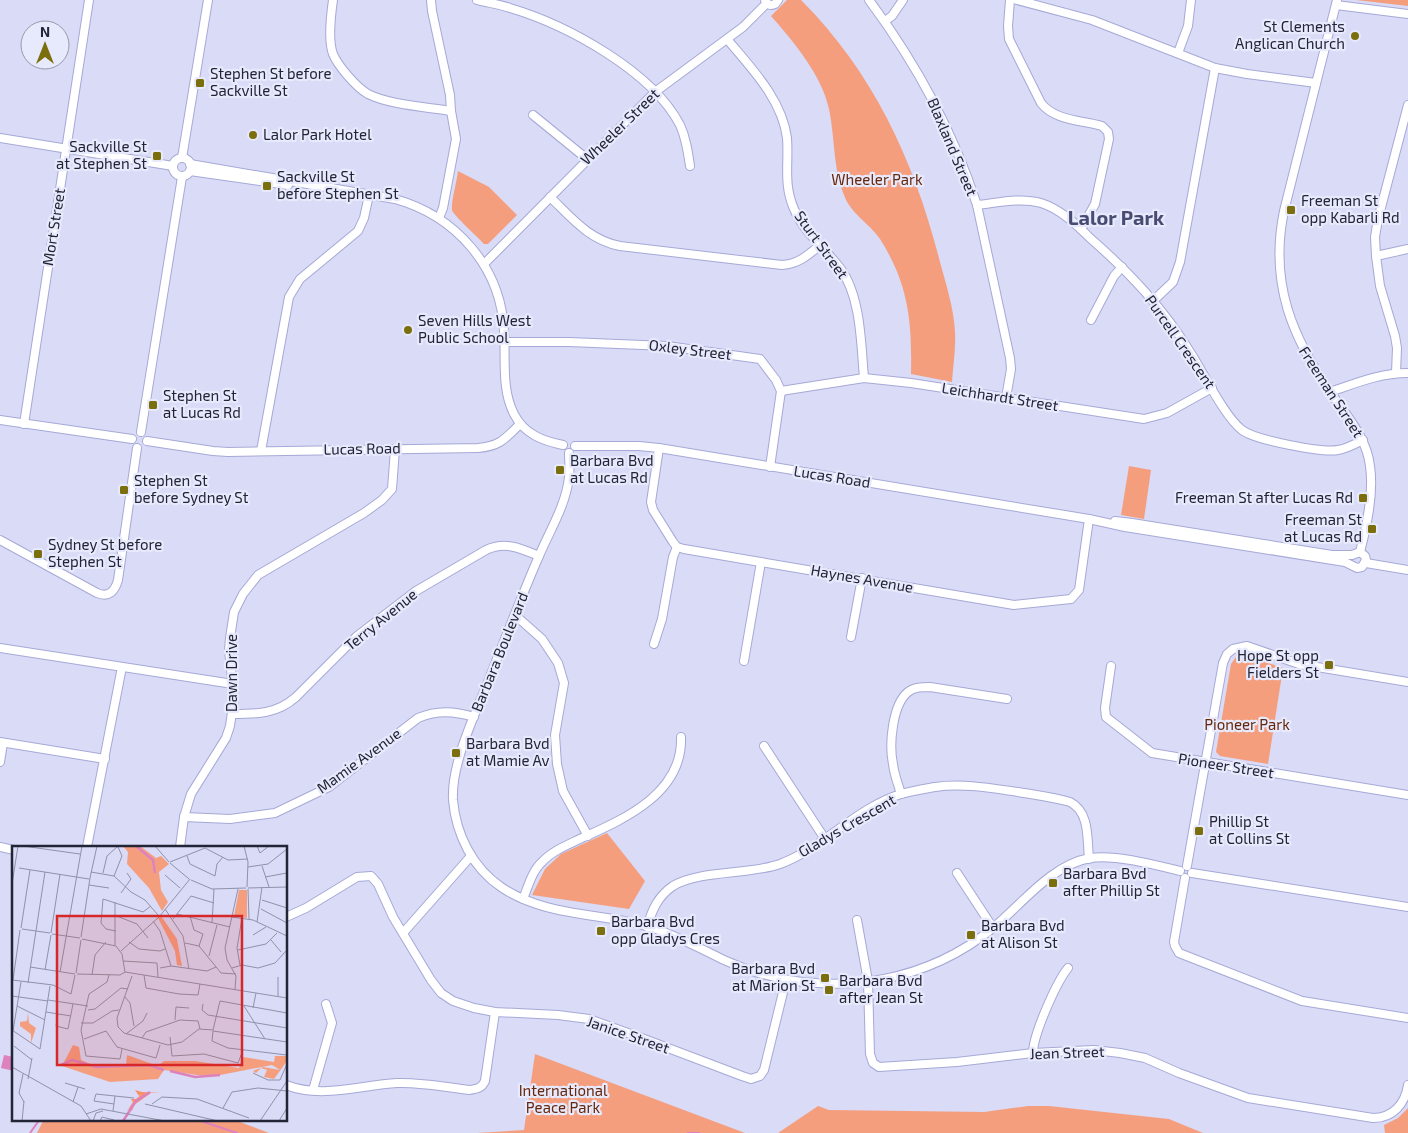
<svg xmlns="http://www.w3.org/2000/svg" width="1408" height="1133" font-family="'Exo 2',sans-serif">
  <rect width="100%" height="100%" fill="#d9dbf7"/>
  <g fill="#f59e7e">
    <path d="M787,0h14c73,73 114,163 139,262 6,22 14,47 15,70 1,16 -2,34 -3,50l-41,-8c1,-52 -2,-89 -31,-135 -10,-15 -30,-26 -36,-44 -11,-27 -9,-57 -15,-86 -7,-34 -36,-68 -58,-93z"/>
    <path d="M1356,0h52v6z"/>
    <path d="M458,171l31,16 28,28 -29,29h-4c-5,-6 -31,-29 -32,-34 -1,-9 5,-29 6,-39z"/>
    <path d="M1129,466l22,4 -7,49 -23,-4z"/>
    <path d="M1243,654l40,14 -15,96 -48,-8 -4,-4 15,-88 5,-7z"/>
    <path d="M607,833l38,48 -16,28 -97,-14 13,-26 16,-15z"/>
    <path d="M535,1054l210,79h-268l47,-3z"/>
    <path d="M818,1106l11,4 155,2 44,-6h21l120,13 34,14h-425z"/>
    <path d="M1408,1108v25h-23l-1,-8 14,-7z"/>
    <path d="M44,1119h188l37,14h-232z"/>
  </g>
  <path fill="#de82be" d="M4,1055l10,2v14l-13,-3z"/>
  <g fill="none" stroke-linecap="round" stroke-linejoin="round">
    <g stroke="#de82be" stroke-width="2">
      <path d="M195,1119l42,14"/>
      <path d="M30,1133l10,-14"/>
      <path d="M688,1133h11"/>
    </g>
    <defs>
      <g id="minor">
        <path d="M333,0c-2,14 -5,41 0,54 5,12 23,33 35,40 22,11 59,13 83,17"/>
        <path d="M431,0l1,11 18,84 1,16 5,28 -13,69 -4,10"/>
        <path d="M477,0c11,3 22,4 33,8 57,17 142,63 170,117 6,13 8,27 10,41"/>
        <path d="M765,0c2,5 6,6 10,4l3,-4"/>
        <path d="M869,0c47,63 84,131 108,205l33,153 1,11 -5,29"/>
        <path d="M1010,0l-2,26 1,13 32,64c14,18 40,17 61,23l6,6 1,7 -14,65 -14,25"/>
        <path d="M1017,0l75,20 123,48 32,6 69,9"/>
        <path d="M1337,0l-53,211c-15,72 8,127 49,185 15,21 34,43 37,70 4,27 -3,59 -10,86"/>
        <path d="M1336,5l72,9"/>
        <path d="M885,21l7,-5 11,-16"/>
        <path d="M727,39c24,29 55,60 60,99 2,25 -4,46 7,71 10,24 31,39 46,59 21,28 21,76 24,110"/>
        <path d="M1178,53l10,-27 3,-26"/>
        <path d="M533,115l54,44"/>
        <path d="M0,138l173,28"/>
        <circle cx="182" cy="167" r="9"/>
        <path d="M182,158l26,-158"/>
        <path d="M190,164l205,35c61,17 106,68 109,132 2,27 -3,58 10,83 10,20 29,27 49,31"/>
        <path d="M190,171l98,14"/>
        <path d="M550,197c22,21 39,43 70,49l162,19c16,-1 25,-9 37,-19"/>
        <path d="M977,205c20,-2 43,-8 64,-2 19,6 35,21 49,35 40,35 74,71 102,117 12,19 33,62 50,75 13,10 80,23 96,20 8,-1 17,-6 25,-10"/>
        <path d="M1376,256l32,-7"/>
        <path d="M484,264l171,-172 88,-65 24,-24"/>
        <path d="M1154,300l19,-18 7,-20 35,-194"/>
        <path d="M1091,320l23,-44 8,-9"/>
        <path d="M505,342h64l98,4 93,13 16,21 5,11 -11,76"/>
        <path d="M1396,373l1,-25 -2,-12 -15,-50 -4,-30 -1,-19 3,-18 30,-114"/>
        <path d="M781,391l83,-13 47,5 233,36 23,-6 45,-25"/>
        <path d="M1330,392c26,-9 50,-19 78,-19"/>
        <path d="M0,420l132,19"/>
        <path d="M24,424l65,-424"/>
        <path d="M141,432l41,-255"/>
        <path d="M147,441l66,10 15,1 250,-4c22,-2 27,-9 42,-24"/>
        <path d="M575,446h64l20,2 430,71 36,8 220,35 12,6 5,-1 4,-7 -1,-4 -5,-4"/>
        <path d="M659,448l-8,54 2,8 20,32 4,5 7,2 330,56 57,-6 8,-9 10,-71"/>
        <path d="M261,451l28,-154 11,-18 58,-48 6,-13 5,-23"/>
        <path d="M569,453c0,8 1,16 0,24 -3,28 -19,53 -30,79 -17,39 -32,78 -48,118 -14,37 -40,87 -38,126 3,35 20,68 48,87 42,29 98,26 146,39 27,8 52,22 77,34 50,23 106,29 160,19 40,-8 77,-25 109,-51 29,-24 58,-63 97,-70 24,-4 66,7 90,13"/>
        <path d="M1115,521l17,2 200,32h20l8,-3"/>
        <path d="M0,540l97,53c12,5 18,-2 21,-13l19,-132"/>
        <path d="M1366,563l42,7"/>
        <path d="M515,615l27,24 16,24 6,20 -9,52 2,29 6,27 25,45"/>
        <path d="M851,637l11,-59"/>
        <path d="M654,644l8,-25 11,-62 4,-10"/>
        <path d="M0,648l233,36"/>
        <path d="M744,661l17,-99"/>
        <path d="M1111,666l-6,42 1,9 46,36 256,42"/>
        <path d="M233,714c24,0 44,0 63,-17l60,-60 60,-46 70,-41c19,-9 34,-2 53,6"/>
        <path d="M0,742l105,17"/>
        <path d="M764,746l61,93"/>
        <path d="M0,762l3,-19"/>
        <path d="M901,794c-3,-10 -7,-20 -8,-30 -4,-19 -1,-59 15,-72 6,-5 14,-5 22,-5l77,12"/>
        <path d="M184,817l46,2 45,-6 54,-26 89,-69c19,-8 36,-7 56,-1"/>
        <path d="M0,847l14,3"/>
        <path d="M87,847l35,-180"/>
        <path d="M180,847l4,-30 7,-23 35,-56 4,-12 4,-28 -5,-48 1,-12 4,-26 9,-18 15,-19 106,-62 18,-13 10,-11 3,-40"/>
        <path d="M1187,866l36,-203 4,-9 6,-5 14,-3 52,18 109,18"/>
        <path d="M957,873l36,55"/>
        <path d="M1192,873l216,34"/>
        <path d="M1185,878l-11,64 1,4 4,7 123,48 106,17"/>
        <path d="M523,899c5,-12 9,-28 19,-37 11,-12 28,-18 42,-25 43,-19 99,-45 97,-100"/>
        <path d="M286,917l20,-9 51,-31 14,-1 7,8 15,33 38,63 10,13 12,8 21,7 21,4 63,3 31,4 50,18 103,39 9,3 9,-3 4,-6 22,-90"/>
        <path d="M857,920l11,61 2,73 3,9 6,4 78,-5 76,-9 61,-3 26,3 25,5 34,15 69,25 125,20c20,0 32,-14 35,-33"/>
        <path d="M647,927c5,-17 11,-31 26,-41 26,-16 77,-11 107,-22 43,-16 78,-57 121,-70 11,-3 23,-5 34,-7 28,-4 55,1 83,5 17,3 35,5 52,10 20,10 17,37 19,57"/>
        <path d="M403,933l68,-77"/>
        <path d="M1033,1053c0,-18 23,-70 35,-85"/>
        <path d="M286,1085c36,14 74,0 111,-2 24,-1 48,4 72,7 8,-1 13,-2 16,-9l10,-69"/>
        <path d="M313,1090l19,-67 -6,-19"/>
      </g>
    </defs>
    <use href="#minor" stroke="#a6a9d6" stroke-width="10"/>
    <use href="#minor" stroke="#fff" stroke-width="8"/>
  </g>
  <g fill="#7b6e0c" stroke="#e7e9fc" stroke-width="2">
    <circle cx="1355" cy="36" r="5"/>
    <rect x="195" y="78" width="10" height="10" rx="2.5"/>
    <circle cx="253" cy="135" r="5"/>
    <rect x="152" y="151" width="10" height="10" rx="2.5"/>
    <rect x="262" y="181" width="10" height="10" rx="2.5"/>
    <rect x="1286" y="205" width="10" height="10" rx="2.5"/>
    <circle cx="408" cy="330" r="5"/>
    <rect x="148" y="400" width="10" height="10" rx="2.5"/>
    <rect x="555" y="465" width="10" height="10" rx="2.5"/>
    <rect x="119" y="485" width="10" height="10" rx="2.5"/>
    <rect x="1358" y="493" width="10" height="10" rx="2.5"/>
    <rect x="1367" y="524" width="10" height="10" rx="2.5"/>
    <rect x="33" y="549" width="10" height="10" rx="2.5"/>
    <rect x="1324" y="660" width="10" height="10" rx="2.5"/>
    <rect x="451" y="748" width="10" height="10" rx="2.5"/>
    <rect x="1194" y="826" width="10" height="10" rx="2.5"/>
    <rect x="1048" y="878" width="10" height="10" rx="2.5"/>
    <rect x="596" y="926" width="10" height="10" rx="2.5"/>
    <rect x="966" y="930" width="10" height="10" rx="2.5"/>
    <rect x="820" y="973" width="10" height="10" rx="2.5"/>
    <rect x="824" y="985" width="10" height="10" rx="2.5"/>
  </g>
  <g text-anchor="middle" stroke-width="4.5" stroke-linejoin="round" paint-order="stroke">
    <g font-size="15" fill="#232435" stroke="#e7e9fc" text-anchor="start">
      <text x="1345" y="32" text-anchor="end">St Clements<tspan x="1345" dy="17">Anglican Church</tspan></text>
      <text x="210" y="79">Stephen St before<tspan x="210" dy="17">Sackville St</tspan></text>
      <text x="263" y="140">Lalor Park Hotel</text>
      <text x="147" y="152" text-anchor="end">Sackville St<tspan x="147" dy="17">at Stephen St</tspan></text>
      <text x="277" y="182">Sackville St<tspan x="277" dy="17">before Stephen St</tspan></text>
      <text x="1301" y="206">Freeman St<tspan x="1301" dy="17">opp Kabarli Rd</tspan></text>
      <text x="418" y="326">Seven Hills West<tspan x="418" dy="17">Public School</tspan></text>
      <text x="163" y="401">Stephen St<tspan x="163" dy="17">at Lucas Rd</tspan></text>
      <text x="570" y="466">Barbara Bvd<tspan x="570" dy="17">at Lucas Rd</tspan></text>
      <text x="134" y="486">Stephen St<tspan x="134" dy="17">before Sydney St</tspan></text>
      <text x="1353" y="503" text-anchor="end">Freeman St after Lucas Rd</text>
      <text x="1362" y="525" text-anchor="end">Freeman St<tspan x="1362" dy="17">at Lucas Rd</tspan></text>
      <text x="48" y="550">Sydney St before<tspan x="48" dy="17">Stephen St</tspan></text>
      <text x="1319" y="661" text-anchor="end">Hope St opp<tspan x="1319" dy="17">Fielders St</tspan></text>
      <text x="466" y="749">Barbara Bvd<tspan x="466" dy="17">at Mamie Av</tspan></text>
      <text x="1209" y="827">Phillip St<tspan x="1209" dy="17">at Collins St</tspan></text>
      <text x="1063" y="879">Barbara Bvd<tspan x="1063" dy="17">after Phillip St</tspan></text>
      <text x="611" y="927">Barbara Bvd<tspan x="611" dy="17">opp Gladys Cres</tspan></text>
      <text x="981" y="931">Barbara Bvd<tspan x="981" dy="17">at Alison St</tspan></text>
      <text x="815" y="974" text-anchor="end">Barbara Bvd<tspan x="815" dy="17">at Marion St</tspan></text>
      <text x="839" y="986">Barbara Bvd<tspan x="839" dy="17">after Jean St</tspan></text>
    </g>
    <g font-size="15" fill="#232435" stroke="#e7e9fc">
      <text transform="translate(620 127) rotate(-44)" y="5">Wheeler Street</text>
      <text transform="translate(952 147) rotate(67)" y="5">Blaxland Street</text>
      <text transform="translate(54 227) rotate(-81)" y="5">Mort Street</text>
      <text transform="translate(821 245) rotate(54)" y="5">Sturt Street</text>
      <text transform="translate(1180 342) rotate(55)" y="5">Purcell Crescent</text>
      <text transform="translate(690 350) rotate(7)" y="5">Oxley Street</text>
      <text transform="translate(1331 392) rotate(57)" y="5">Freeman Street</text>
      <text transform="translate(1000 397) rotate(9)" y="5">Leichhardt Street</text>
      <text transform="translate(362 449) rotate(-1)" y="5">Lucas Road</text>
      <text transform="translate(832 477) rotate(9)" y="5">Lucas Road</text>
      <text transform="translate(862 579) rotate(10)" y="5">Haynes Avenue</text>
      <text transform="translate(381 620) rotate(-39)" y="5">Terry Avenue</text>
      <text transform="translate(500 652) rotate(-68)" y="5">Barbara Boulevard</text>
      <text transform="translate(232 673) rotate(-90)" y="5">Dawn Drive</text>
      <text transform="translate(359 761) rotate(-36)" y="5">Mamie Avenue</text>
      <text transform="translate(1226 766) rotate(9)" y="5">Pioneer Street</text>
      <text transform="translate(847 826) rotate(-30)" y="5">Gladys Crescent</text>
      <text transform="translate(628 1035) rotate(19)" y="5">Janice Street</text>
      <text transform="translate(1067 1053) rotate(-2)" y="5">Jean Street</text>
    </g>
    <g font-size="15" fill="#66270b" stroke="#e7e9fc">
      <text x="877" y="185">Wheeler Park</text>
      <text x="1247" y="730">Pioneer Park</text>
      <text x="563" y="1096">International<tspan x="563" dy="17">Peace Park</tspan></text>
    </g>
    <g font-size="20" font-weight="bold" fill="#494b72" stroke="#e7e9fc">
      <text x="1116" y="225">Lalor Park</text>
    </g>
  </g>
  <g transform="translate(12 846)">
    <rect width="275" height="275" fill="#d9dbf7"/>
    <path d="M128,0l16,12 5,-2 8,8 -10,8 2,18 7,12 -6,9 -13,-23 -22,-24 1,-12 -5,-6zM227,44h8v28l-13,-2zM149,70l16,23 5,27 -5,-1 -2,-14 -17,-33zM16,167l1,10 7,5 -5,15v-9l-11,-8v-4l7,-1zM61,199l6,2 2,13 14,6 31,-1 1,-10 31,11 6,-5h31l44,7 4,-11 31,5 1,-6h12v5l-13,18 -10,-2 3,-7 -6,-2 -5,5 -3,-2 10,-4 17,3 -8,-5 -62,12 -46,-7 -6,9 -48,3 -48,-16z" fill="#f59e7e"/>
    <path d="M123,244l7,2 19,1h-10l-17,12 -2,6 -1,-4 -4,4 6,-9 -2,-3h5l6,-5 -3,2z" fill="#f7916a"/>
    <path fill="none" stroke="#de82be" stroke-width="2.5" d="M124,0l17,14 2,13M49,219l11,-5 24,7 53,-2 15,5M158,225l25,6 25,-2M111,275l13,-20 14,-9"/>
    <path fill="none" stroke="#9092a9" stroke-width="1" d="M11,0l57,8M143,0l14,16M232,0l4,16 -1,25M245,0l3,7 9,-7M175,10l3,8 25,12 2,-12 6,-7M158,16l35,-14 23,12 20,-1M158,17l19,16M250,20l7,21M236,21l20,-3 19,-15M7,22l70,11M79,26l23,4 17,16 14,8 13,15M91,27l4,-17 11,-10M153,29l15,13M102,30l8,-20 -4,-9M253,31l22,-4M78,32l7,-32M179,34l21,9 34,-1M0,38l6,-38M77,39l20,3M236,42l39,-1M236,43l1,30M109,47l10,-14 -4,-6M250,54l25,8M103,56v43M153,63l18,27 6,33M249,63l26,14M165,68l53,13M102,69l23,9 11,14M178,70l4,14 9,4 -4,12M220,71l21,3 34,16M161,73l18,-23 23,7M141,75l7,10 11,35M245,76l5,-35M200,77l2,-34M9,82l9,-58M10,83l28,4M104,85l-10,-2 -5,-6 2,-24 40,13 8,-6M39,87l9,-59M40,88l28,4M241,89l13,-8M69,91l9,-59M70,93l34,7 6,8 3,18M259,94l10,12M117,96l10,7 21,2 5,-2M173,97l14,3 22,27 15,1M226,104l28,-6 11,-11M109,105l38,-34 31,-38M197,110l8,-31M111,115l34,2 1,14M228,119l-3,-17 5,-30M18,121l45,7M148,122l11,-2 36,5 9,-4M220,122l10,-3 16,3 17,-5 12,-13M33,124l6,-35M48,126l22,-126M113,126l162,26M64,127l5,-33M65,128l43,1 5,-3M80,129l3,-20 11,-13M97,129l-2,7 -18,12 -8,36 5,26 34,3 2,-10M132,129l2,13 33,6 19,1 2,-11M120,130l-15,42 1,9 6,6 44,12 14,-3 17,-13 14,1M266,131v20M0,134l41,5 18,9 4,-19M1,134l7,-50M16,137l17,-111M223,143l1,-13 -9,-16 -2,-12 13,-59M0,150l36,5M113,151l5,6 4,23M36,154l40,6M191,158l-1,6 6,5 79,13M5,160l28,14M232,160l21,33M241,162l3,-15M76,164l7,-1 26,-21 7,1M34,166l25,4M46,168l-2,12 12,3 5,-25M163,174l1,-13 13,1M69,177h12l19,-12 7,-1M0,184l28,19 10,-63M201,184l7,-29 67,12M1,185l8,-49M201,185l-1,10 16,7 59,7M201,185l74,11M114,188l17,-13 4,-8M158,191l2,19 32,-2 34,9 5,-13M130,192l4,-6 34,-12 18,1 2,8M72,193l22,-8 11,16 39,11 4,-13M2,200l18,14M0,221l69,39 10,15M241,227l15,7h12l7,-16M11,228l-4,19 5,9M16,233l4,-21M53,237l20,6M103,250l19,2M61,256l5,-15M133,258l73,17M140,258l10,-7 35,2 52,19M211,262l9,-16 26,-4 29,3M101,265l2,-15 -19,-2 -2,7 20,3M74,268l15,-5 64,12M10,275l2,-20M81,275l3,-8 7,-2M88,275l2,-4 12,3M248,275l27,-40M267,275l8,-13"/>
    <path fill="#d62828" fill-opacity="0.15" stroke="#d62828" stroke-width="2.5" d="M45,70h185v149h-185z"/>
    <rect width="275" height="275" fill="none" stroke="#232435" stroke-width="2.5"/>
  </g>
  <g transform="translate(45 45)"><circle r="24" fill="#e7e9fc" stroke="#999aac"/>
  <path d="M0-4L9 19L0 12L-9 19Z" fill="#7b6e0c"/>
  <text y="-8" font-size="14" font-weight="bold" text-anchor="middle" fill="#232435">N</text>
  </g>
</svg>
